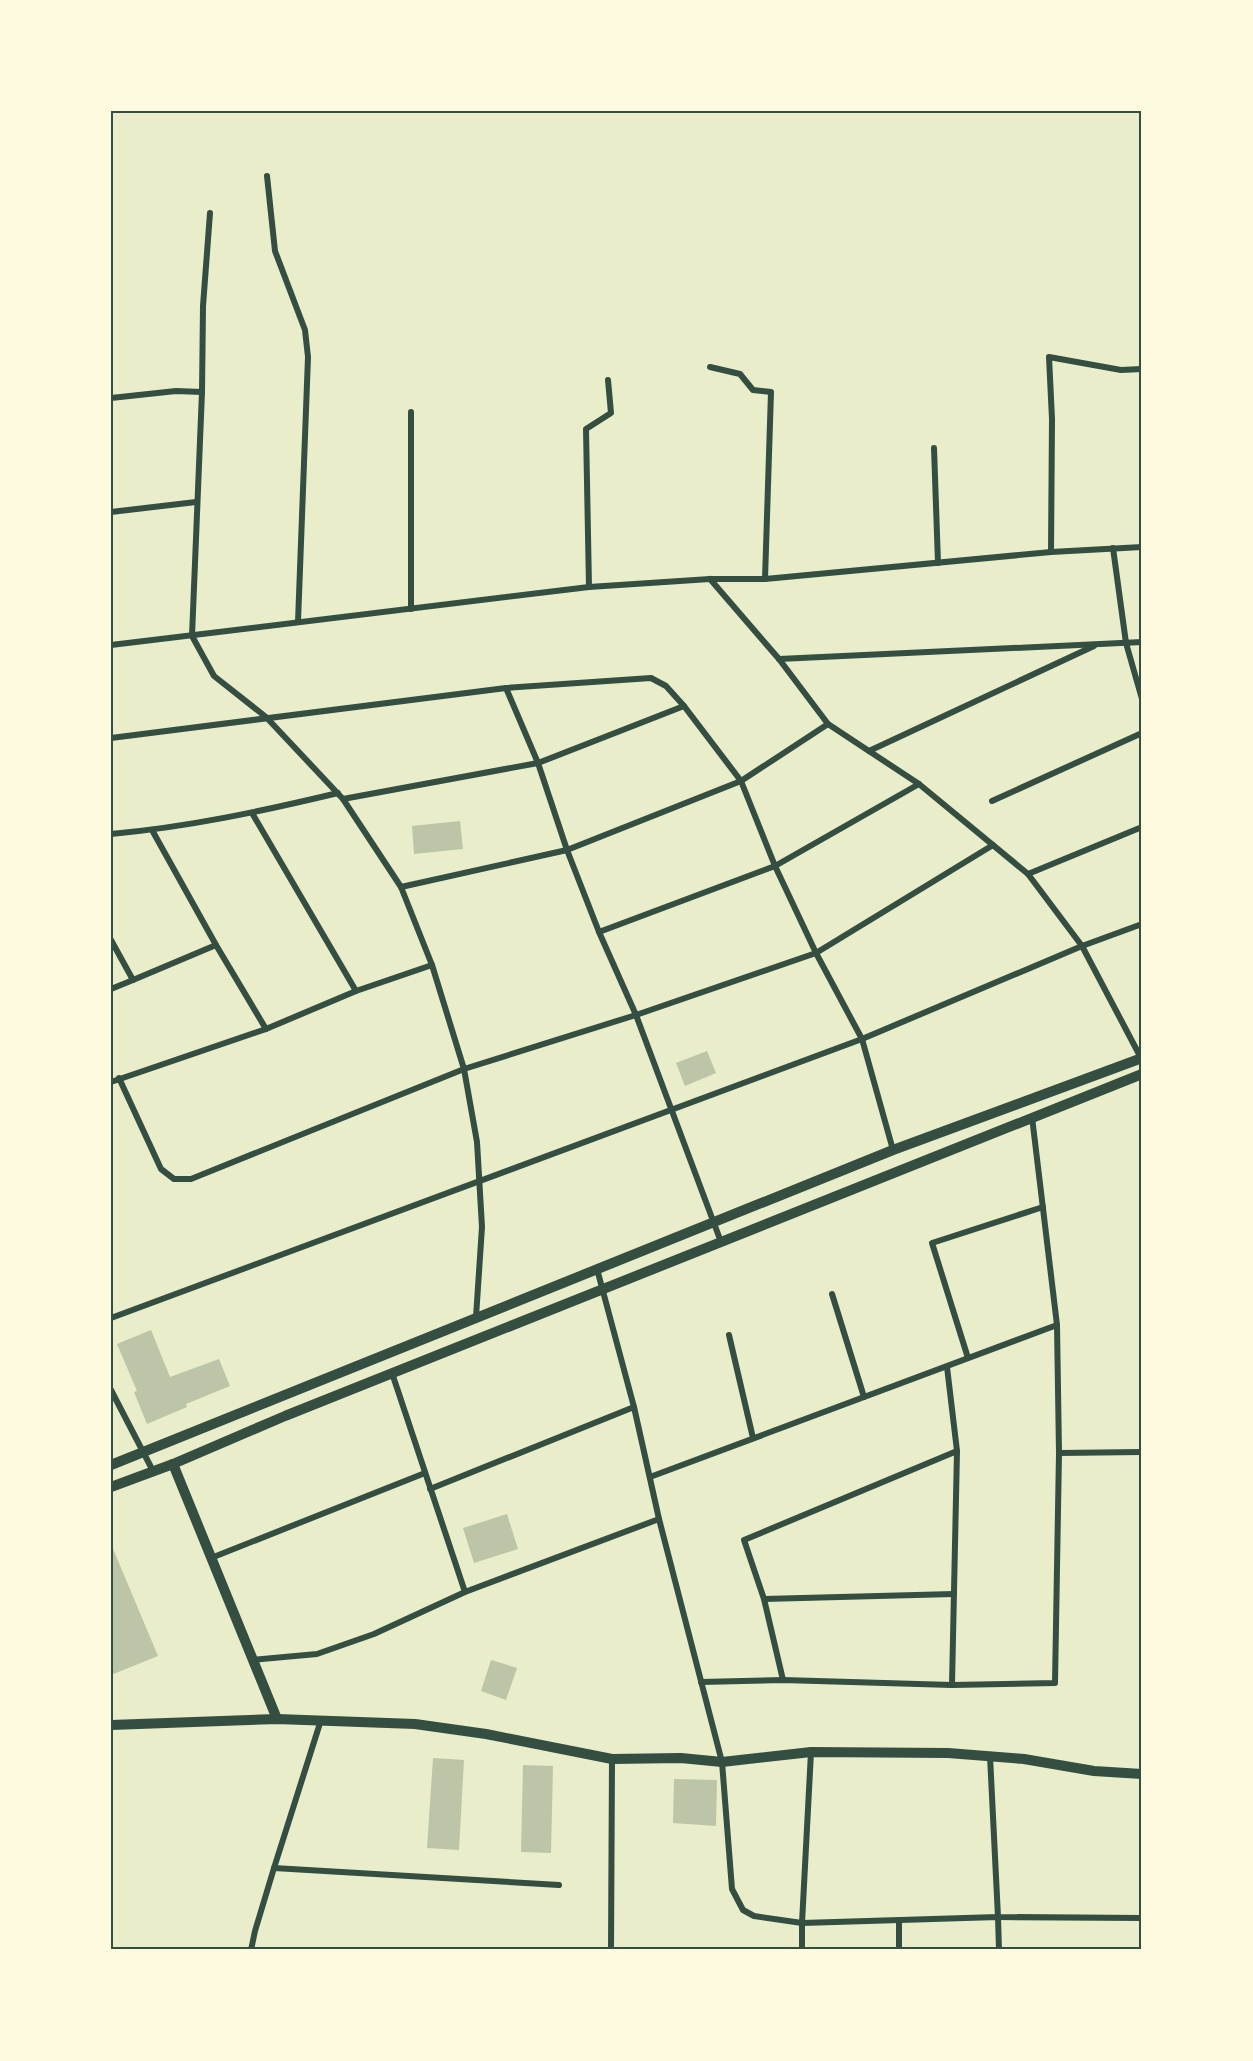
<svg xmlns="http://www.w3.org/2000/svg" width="1253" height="2061" font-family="'Fira Sans Condensed',sans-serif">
  <rect width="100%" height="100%" fill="#e9edc9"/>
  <g fill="#bcc5a7">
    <path d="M460,821l3,28 -49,5 -2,-28z"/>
    <path d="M707,1051l9,22 -31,13 -9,-23z"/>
    <path d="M151,1330l19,47 49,-18 11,27 -44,18 1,3 -40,17 -13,-32 3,-1 -20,-47z"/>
    <path d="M507,1514l11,35 -44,14 -11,-35z"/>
    <path d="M111,1544l47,112 -47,19z"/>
    <path d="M491,1660l26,8 -11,32 -25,-9z"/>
    <path d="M433,1758l31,2 -5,90 -32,-2z"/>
    <path d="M523,1765l30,1 -2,87 -30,-1z"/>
    <path d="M674,1779l43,1 -1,46 -43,-3z"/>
  </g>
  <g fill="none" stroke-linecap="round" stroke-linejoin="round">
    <g stroke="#344e41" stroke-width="6">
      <path d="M267,176l8,75 30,79 3,27 -10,265"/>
      <path d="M710,367l30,7 13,16 18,2 -6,187"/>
      <path d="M202,392l1,-86 7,-93"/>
      <path d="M111,398l65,-7 26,1 -10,244 22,40 52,41 77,82 58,88 31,78 32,104 13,73 5,85 -6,90"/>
      <path d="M411,412v197"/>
      <path d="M934,448l4,115"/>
      <path d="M111,512l85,-10"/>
      <path d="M1113,548l13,95 16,56"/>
      <path d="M1051,552l1,-133 -3,-62 72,13 21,-1"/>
      <path d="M710,579l69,80 49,65 91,60 109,90 54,72 59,112"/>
      <path d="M589,587l-3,-158 25,-16 -3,-33"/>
      <path d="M111,645l478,-58 121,-8h55l286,-27 91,-5"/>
      <path d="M779,659l363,-17"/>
      <path d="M506,688l32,75 29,87 32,82 37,83 85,227"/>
      <path d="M111,738l395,-50 145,-10 15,8 18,20 57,75 34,85 41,87 46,86 31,111"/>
      <path d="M869,751l225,-105"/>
      <path d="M343,799l195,-36 146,-57"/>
      <path d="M992,801l150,-68"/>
      <path d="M252,813l104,178"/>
      <path d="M152,830l64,115 50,84"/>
      <path d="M111,834c77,-7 152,-23 227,-41"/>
      <path d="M1028,874l114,-47"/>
      <path d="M401,887l166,-37 174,-69 87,-57"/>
      <path d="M599,932l176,-66 144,-82"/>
      <path d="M111,940l22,40 83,-35"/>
      <path d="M111,989l22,-9"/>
      <path d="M119,1078l42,91 13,10h17l273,-110 172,-54 180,-62 177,-108"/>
      <path d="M111,1082l155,-53 90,-38 76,-26"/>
      <path d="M1032,1117l25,208"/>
      <path d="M597,1269l37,138 25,112"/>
      <path d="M832,1294l32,103"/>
      <path d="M111,1318l751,-279 220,-93 60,-22"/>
      <path d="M729,1335l24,103"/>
      <path d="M968,1358l-36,-115 111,-36"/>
      <path d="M947,1367l10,84 -5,234 103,-2 4,-230 83,-1"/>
      <path d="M392,1373l73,219"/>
      <path d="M111,1390l42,81"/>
      <path d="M650,1477l407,-152 2,128"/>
      <path d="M430,1489l204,-82"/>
      <path d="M211,1558l214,-85"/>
      <path d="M954,1594l-190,5 -20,-59 213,-89"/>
      <path d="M764,1599l19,81"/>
      <path d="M252,1660l65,-6 57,-20 91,-42 194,-73 63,243 10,127 11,21 11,6 48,7 196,-6 1,33"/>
      <path d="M701,1682l82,-2 169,5"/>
      <path d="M990,1756l8,161 144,1"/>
      <path d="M274,1868l285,17"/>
      <path d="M899,1920v30"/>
      <path d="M251,1950l4,-19 19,-63 47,-148"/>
      <path d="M611,1950l1,-191"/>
      <path d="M802,1950v-27l9,-171"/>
    </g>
    <g stroke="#344e41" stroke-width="10">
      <path d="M173,1464l104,255"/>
      <path d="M111,1465l782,-315 249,-92"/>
      <path d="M111,1487l62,-23 112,-48 857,-342"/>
      <path d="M111,1725l166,-6 138,5 71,10 126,25 69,-1 41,4 89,-10 137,1 76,6 70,12 48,3"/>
    </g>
  </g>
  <rect width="1253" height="2061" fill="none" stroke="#fefae0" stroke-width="225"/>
  <rect x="112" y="112" width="1028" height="1836" fill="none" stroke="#344e41" stroke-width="2"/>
</svg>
